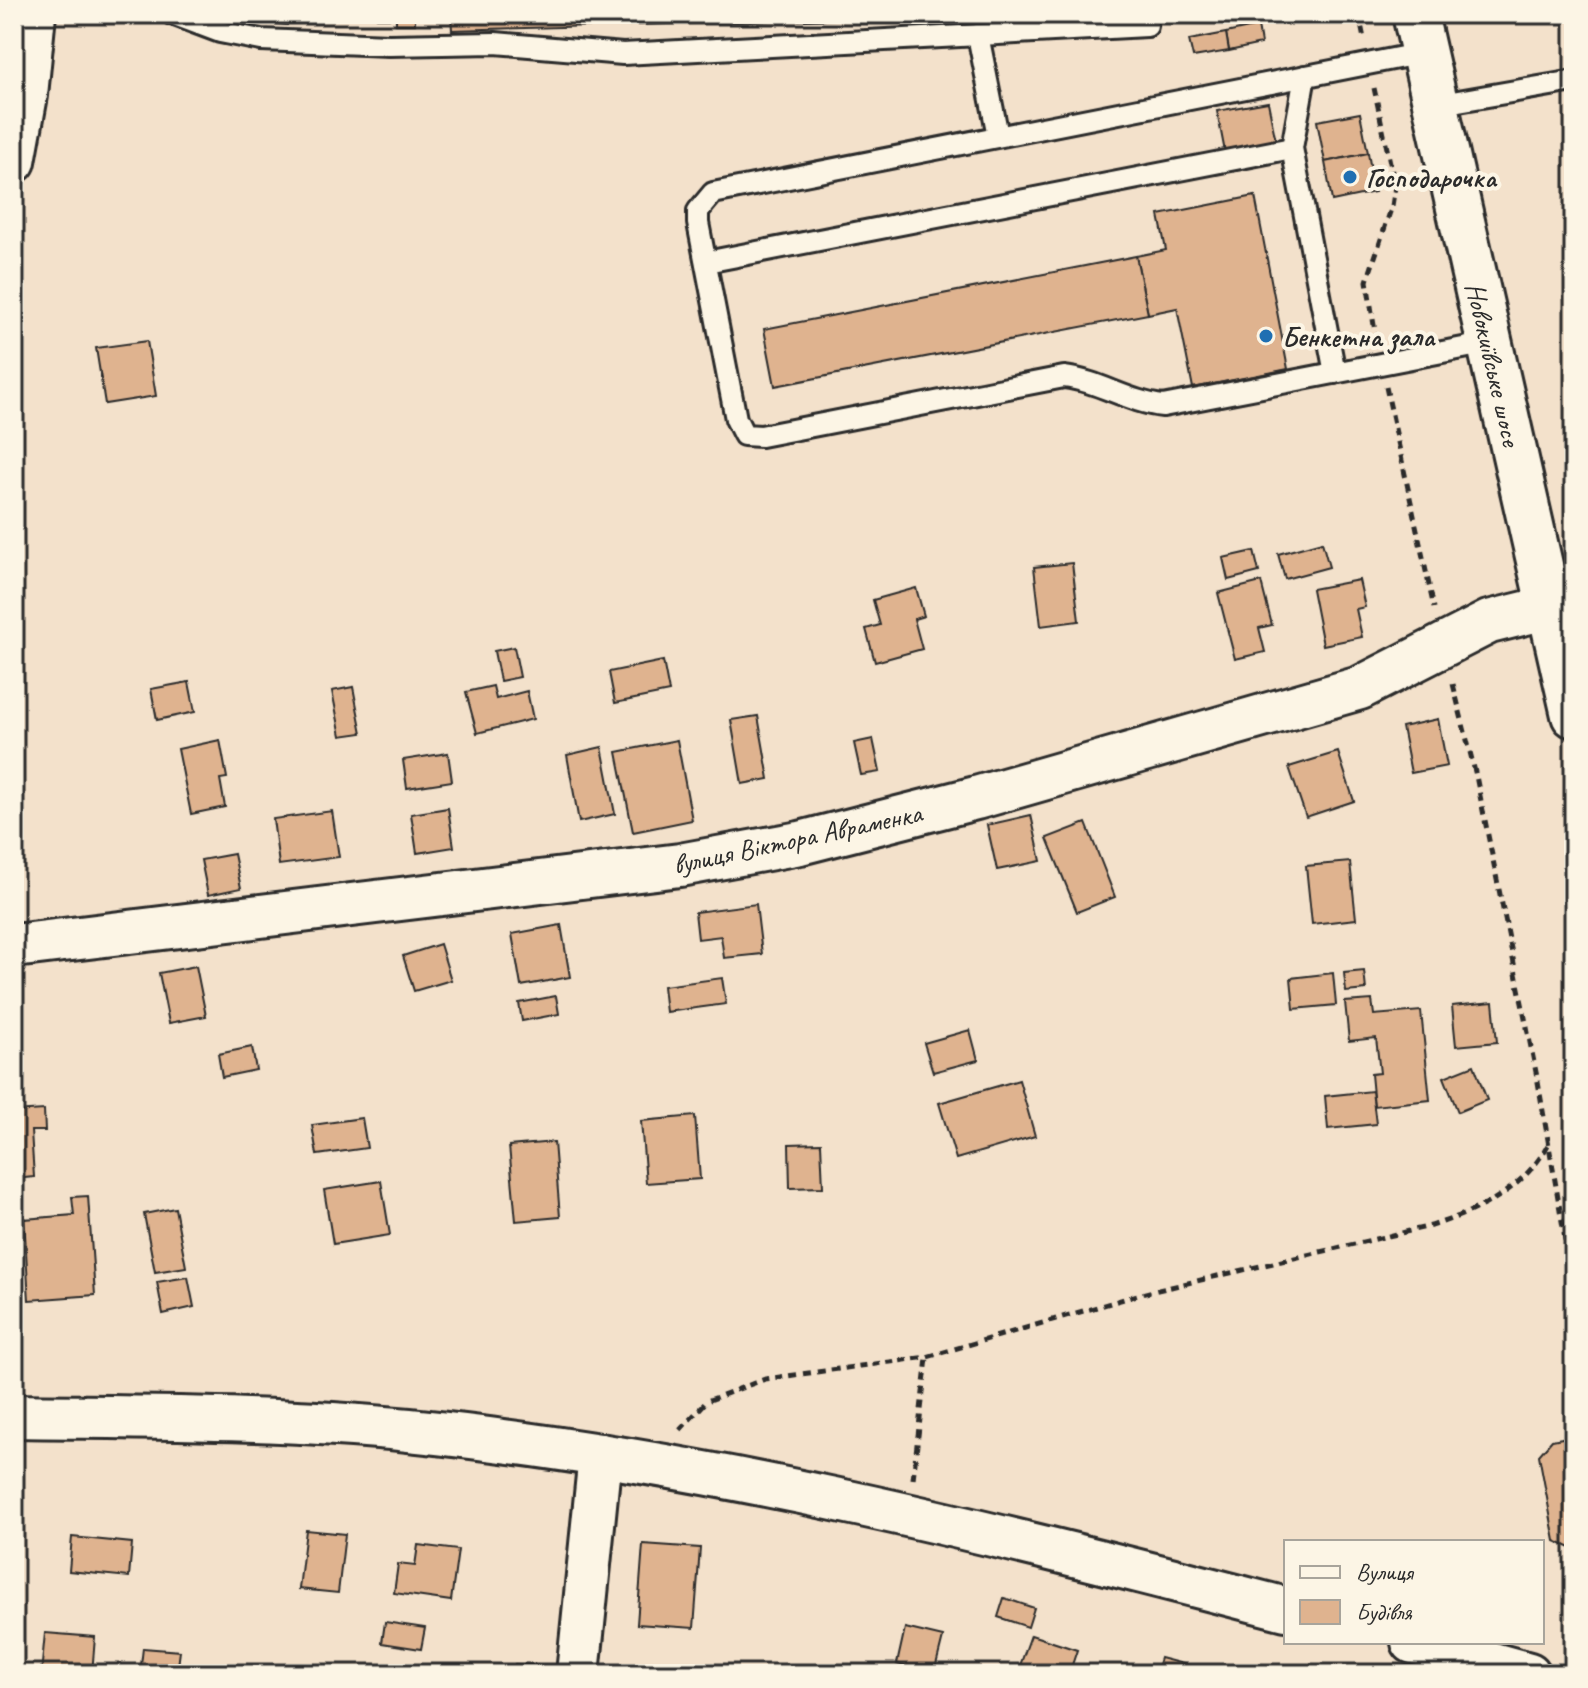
<svg xmlns="http://www.w3.org/2000/svg" width="1588" height="1688" font-family="Caveat,sans-serif">
  <rect width="100%" height="100%" fill="#f3e1cb"/>
  <filter id="ink" filterUnits="userSpaceOnUse"><feTurbulence type="fractalNoise" baseFrequency=".0125" numOctaves="2"/><feDisplacementMap in="SourceGraphic" scale="16" xChannelSelector="R" yChannelSelector="G"/><feConvolveMatrix kernelMatrix="1 2 1 2 8 2 1 2 1" color-interpolation-filters="sRGB"/></filter>
  <g filter="url(#ink)">
    <g fill="#dfb38f" stroke="#2b2b2b" stroke-width="2">
      <path d="M268,14h19v11l-19,-2z"/>
      <path d="M315,14h43v3l-43,1z"/>
      <rect x="377" y="14" width="19" height="4"/>
      <rect x="396" y="14" width="19" height="10"/>
      <path d="M451,14h570l-569,16z"/>
      <path d="M1258,26l3,18 -32,7 -3,-18z"/>
      <path d="M1226,33l3,18 -36,6 -4,-17z"/>
      <path d="M1268,102l8,40 -51,10 -8,-41z"/>
      <path d="M1360,113l8,40 -43,9 -8,-41z"/>
      <path d="M1368,153l7,39 -43,9 -7,-39z"/>
      <path d="M1255,196l33,173 -95,19 -16,-80 -29,6 -12,-58 30,-6 -7,-35z"/>
      <path d="M1136,256l12,58 -373,72 -11,-57z"/>
      <path d="M147,341l9,55 -51,8 -9,-56z"/>
      <path d="M1322,542l7,25 -44,12 -7,-25z"/>
      <path d="M1254,551l5,21 -31,8 -5,-22z"/>
      <path d="M1072,563l7,58 -38,5 -7,-59z"/>
      <path d="M1359,580l6,27 -9,2 6,28 -39,8 -11,-56z"/>
      <path d="M1261,582l11,43 -13,3 6,24 -30,7 -17,-66z"/>
      <path d="M916,588l8,28 -10,3 8,30 -47,13 -9,-33 14,-4 -7,-25z"/>
      <path d="M514,647l6,30 -20,4 -6,-30z"/>
      <path d="M663,661l6,31 -54,11 -6,-31z"/>
      <path d="M189,682l6,30 -38,8 -6,-31z"/>
      <path d="M493,686l3,13 31,-8 6,28 -56,14 -11,-41z"/>
      <path d="M353,687l9,46 -21,3 -9,-45z"/>
      <path d="M758,716l11,63 -27,5 -11,-64z"/>
      <path d="M1438,719l9,47 -36,7 -9,-46z"/>
      <path d="M873,739l7,33 -19,3 -7,-32z"/>
      <path d="M220,740l7,38 -7,1 5,28 -34,7 -13,-65z"/>
      <path d="M677,740l15,80 -59,12 -16,-80z"/>
      <path d="M602,747l13,67 -36,8 -12,-67z"/>
      <path d="M1338,752l16,49 -48,16 -17,-50z"/>
      <path d="M448,753l4,28 -45,7 -4,-28z"/>
      <path d="M448,808l6,39 -37,6 -6,-39z"/>
      <path d="M332,811l7,46 -60,8 -6,-46z"/>
      <path d="M1031,815l10,46 -44,9 -10,-45z"/>
      <path d="M1086,823l29,74 -38,15 -30,-74z"/>
      <path d="M234,854l7,34 -33,7 -7,-35z"/>
      <path d="M1350,862l6,57 -44,5 -6,-58z"/>
      <path d="M756,904l6,50 -38,4 -3,-22 -23,3 -3,-27z"/>
      <path d="M561,925l9,52 -49,9 -9,-52z"/>
      <path d="M440,944l11,36 -37,11 -11,-35z"/>
      <path d="M196,966l10,50 -37,7 -10,-50z"/>
      <path d="M1364,971l2,19 -20,2 -2,-19z"/>
      <path d="M1333,973l3,32 -42,4 -3,-31z"/>
      <path d="M722,978l4,26 -60,8 -3,-26z"/>
      <path d="M556,996l3,18 -37,7 -3,-18z"/>
      <path d="M1372,1000l2,15 47,-4 9,89 -56,6 -3,-32 9,-1 -4,-35 -27,3 -4,-39z"/>
      <path d="M1493,1002l4,40 -41,4 -4,-40z"/>
      <path d="M970,1030l8,30 -45,12 -9,-29z"/>
      <path d="M252,1047l4,23 -34,7 -4,-23z"/>
      <path d="M1474,1065l13,35 -29,12 -14,-35z"/>
      <path d="M1019,1080l16,56 -79,23 -17,-56z"/>
      <path d="M1372,1091l4,33 -48,5 -3,-33z"/>
      <path d="M44,1110l1,21h-14l3,46 -20,2v-67z"/>
      <path d="M695,1116l5,63 -54,4 -5,-62z"/>
      <path d="M362,1118l5,30 -50,7 -5,-30z"/>
      <path d="M554,1142l6,75 -44,4 -7,-75z"/>
      <path d="M821,1143l2,44 -33,1 -1,-44z"/>
      <path d="M381,1181l9,54 -57,9 -9,-54z"/>
      <path d="M88,1196l7,99 -66,5 -5,-81 50,-4 -2,-18z"/>
      <path d="M175,1208l11,59 -31,5 -11,-58z"/>
      <path d="M188,1277l6,30 -31,7 -6,-32z"/>
      <path d="M1573,1436l1,113h-1l-18,-8 -16,-86 13,-15z"/>
      <path d="M306,1530l39,4 -7,59 -39,-4z"/>
      <path d="M72,1537l60,6 -3,34 -60,-6z"/>
      <path d="M643,1544l57,4 -6,80 -57,-4z"/>
      <path d="M418,1545l40,5 -7,51 -57,-8 4,-29 17,2z"/>
      <path d="M1004,1598l30,10 -6,19 -30,-10z"/>
      <path d="M385,1622l40,6 -4,21 -39,-6z"/>
      <path d="M905,1628l38,9 -9,36 -37,-9z"/>
      <path d="M45,1633l50,4 -3,37h-51z"/>
      <path d="M1031,1635l46,15 -8,24h-52z"/>
      <path d="M143,1648l37,3 -3,23h-37z"/>
      <path d="M1160,1658l50,13 -1,3h-54z"/>
      <path d="M515,1664l32,2v8h-33z"/>
    </g>
    <g fill="none" stroke-linecap="round" stroke-linejoin="round">
      <defs>
        <g id="lane">
          <path d="M172,14l48,18 41,8 128,5 106,-2 128,11 524,-28"/>
          <path d="M978,35l20,101"/>
          <path d="M1423,53l-710,140 -15,18v12l38,196 8,16 17,1 303,-59c35,4 64,25 99,29l326,-63"/>
          <path d="M1305,76l-13,72 43,225"/>
          <path d="M1435,105l139,-24"/>
          <path d="M706,262l586,-114"/>
        </g>
        <g id="street">
          <path d="M14,161l12,-66 8,-81"/>
          <path d="M14,946l666,-81 120,-22 176,-45 384,-110 129,-66 61,-15"/>
          <path d="M14,1416c132,2 264,1 395,14 298,30 588,104 877,179"/>
          <path d="M1413,1642l116,32"/>
          <path d="M578,1674l22,-219"/>
        </g>
        <path id="secondary" d="M1415,14l159,701"/>
      </defs>
      <use href="#lane" stroke="#2b2b2b" stroke-width="26"/>
      <use href="#street" stroke="#2b2b2b" stroke-width="48"/>
      <use href="#secondary" stroke="#2b2b2b" stroke-width="50"/>
      <g stroke="#2b2b2b" stroke-width="5" stroke-dasharray="8 6" stroke-linecap="butt">
        <path d="M1359,14l5,25"/>
        <path d="M1374,88l21,98 -3,20 -25,75 9,57"/>
        <path d="M1386,387l48,221"/>
        <path d="M1453,684l23,92 62,306 36,209"/>
        <path d="M680,1430l27,-29 58,-22 162,-22 214,-63 290,-68c49,-16 91,-35 117,-81"/>
        <path d="M913,1479l14,-121"/>
      </g>
      <use href="#lane" stroke="#fcf5e5" stroke-width="20"/>
      <use href="#street" stroke="#fcf5e5" stroke-width="42"/>
      <use href="#secondary" stroke="#fcf5e5" stroke-width="44"/>
    </g>
  </g>
  <g fill="#1f6fb2" stroke="#fcf5e5" stroke-width="3">
    <circle cx="1350" cy="177" r="8"/>
    <circle cx="1266" cy="336" r="8"/>
  </g>
  <g text-anchor="middle" stroke-width="8" stroke-linejoin="round" paint-order="stroke">
    <g font-size="28" font-weight="bold" fill="#2b2b2b" stroke="#fcf5e5" text-anchor="start">
      <text x="1366" y="187">Господарочка</text>
      <text x="1282" y="346">Бенкетна зала</text>
    </g>
    <g font-size="28" fill="#2b2b2b" stroke="#fcf5e5">
      <text transform="translate(1494 364) rotate(77)" y="10">Новокиївське шосе</text>
      <text transform="translate(797 838) rotate(-12)" y="10">вулиця Віктора Авраменка</text>
    </g>
  </g>
  <rect width="1588" height="1688" fill="none" stroke="#fcf5e5" stroke-width="48"/>
  <rect x="24" y="24" width="1540" height="1640" fill="none" stroke="#2b2b2b" stroke-width="3" filter="url(#ink)"/>
  <rect x="1284" y="1540" width="260" height="104" fill="#fcf5e5" stroke="#a8a49b" stroke-width="2"/>
  <rect x="1300" y="1566" width="40" height="12" fill="#fcf5e5" stroke="#a8a49b" stroke-width="2"/>
  <text x="1356" y="1580" font-size="24" fill="#2b2b2b">Вулиця</text>
  <rect x="1300" y="1600" width="40" height="24" fill="#dfb38f" stroke="#a8a49b" stroke-width="2"/>
  <text x="1356" y="1620" font-size="24" fill="#2b2b2b">Будівля</text>
</svg>
